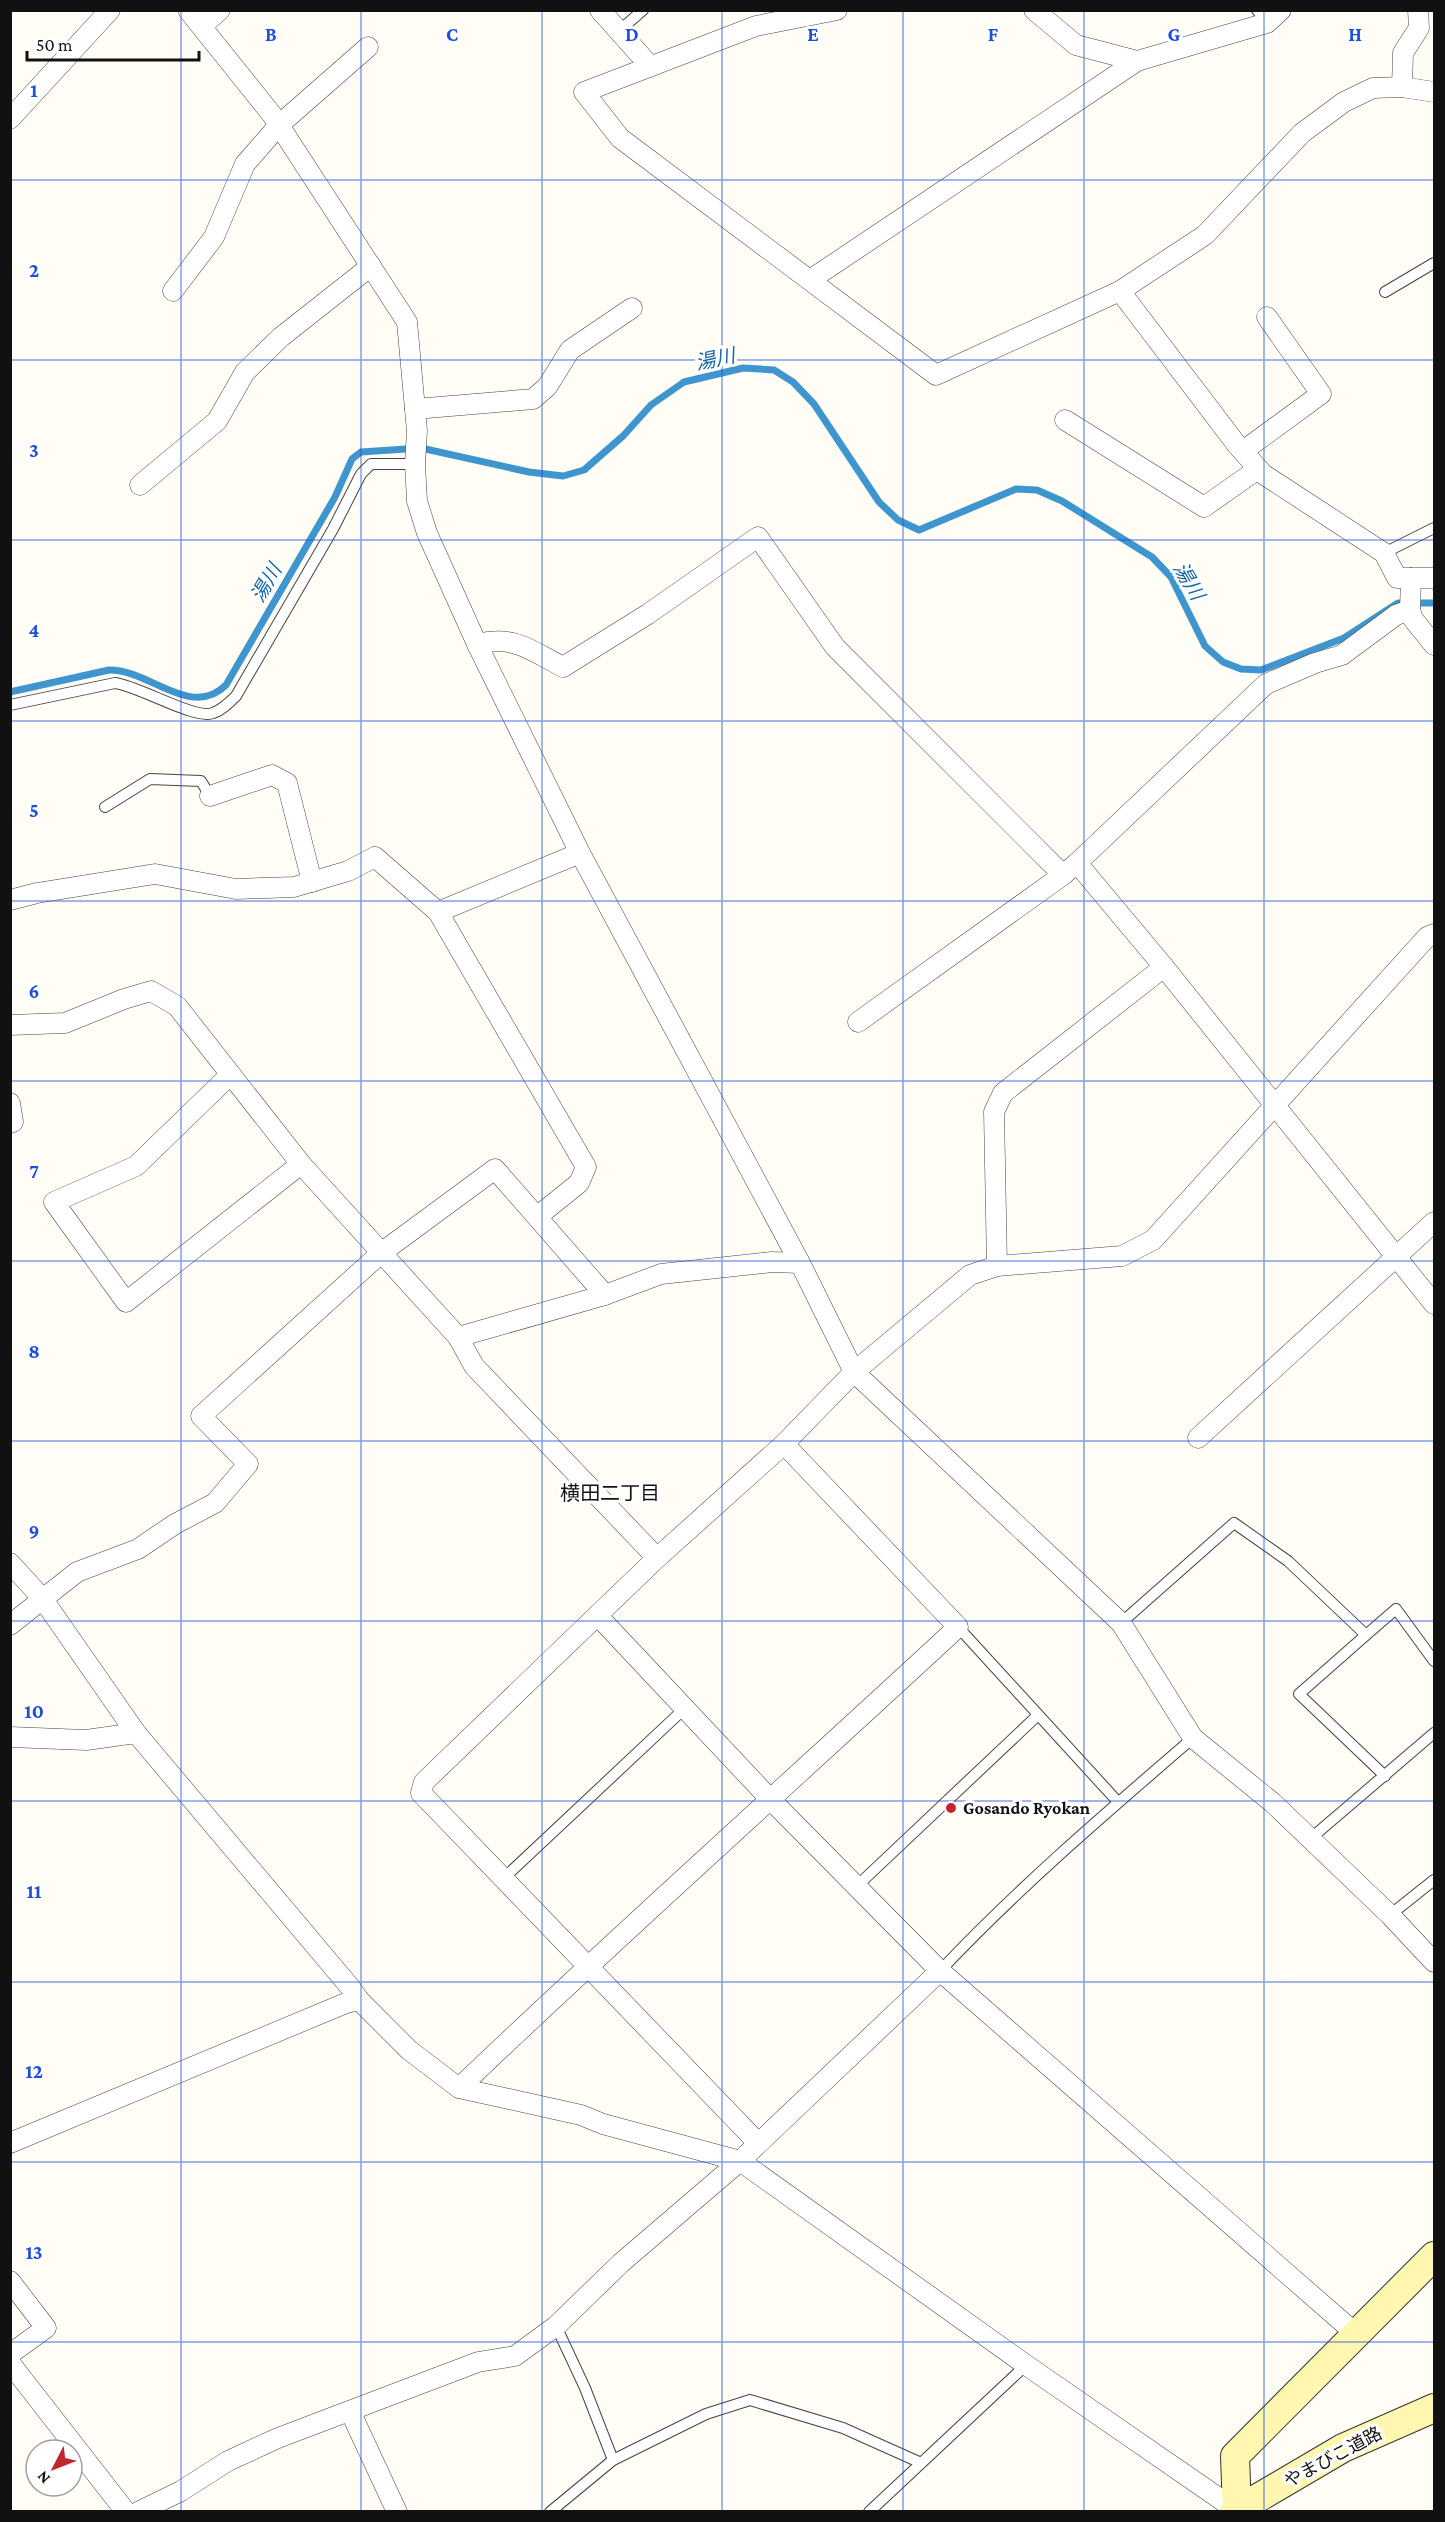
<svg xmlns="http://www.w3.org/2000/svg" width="1445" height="2522" font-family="'Crimson Pro','Noto Sans JP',serif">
  <rect width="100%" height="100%" fill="#fffdf5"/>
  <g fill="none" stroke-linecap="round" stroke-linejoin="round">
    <path stroke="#3f96cf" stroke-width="7" d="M10,692l99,-22c40,-1 82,50 117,15l109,-188 17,-38 9,-7 60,-4 108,24 34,4 21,-6 39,-34 28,-31 33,-23 59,-14 31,2 19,12 21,22 65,98 19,18 21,10 97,-41 21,1 25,11 90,56 19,20 34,69 18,16 18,7 20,1 83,-32 54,-35h36"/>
    <defs>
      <g id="lane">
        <path d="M1257,10l10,13"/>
        <path d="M619,31l24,-21"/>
        <path d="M1385,292l49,-29"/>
        <path d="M1384,553l50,-25"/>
        <path d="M10,705l105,-22c24,3 80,37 98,30 9,-3 16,-10 23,-17l97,-167 28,-55 10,-10h44"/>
        <path d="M105,807l45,-28 51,2 9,15"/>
        <path d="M1121,1623l113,-100 54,38 78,74 30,-26 38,52"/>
        <path d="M958,1627l160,175"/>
        <path d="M1366,1635l-67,59 86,82"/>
        <path d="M1310,1839l124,-106"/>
        <path d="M504,1878l180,-169"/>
        <path d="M857,1886l181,-171"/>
        <path d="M1390,1915l44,-35"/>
        <path d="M940,1971c78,-83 167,-159 253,-233"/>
        <path d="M556,2326l29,62 28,72"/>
        <path d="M550,2512l63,-52 93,-46 44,-14 93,28 76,34"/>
        <path d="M869,2512l157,-147"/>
      </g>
      <g id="street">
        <path d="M188,10l85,106 134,206 10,109 -2,33 2,37 10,32 50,111 103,209 220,410 54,109 267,251 72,115 80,65 117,112 44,47"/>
        <path d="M600,10l50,56"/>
        <path d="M837,10l-81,16 -172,66 36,46 316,237 184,-84 85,-56 97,-102 42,-31 29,-14 29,-1 32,5"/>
        <path d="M1034,10l42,35 61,16 130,-38 14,-13"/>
        <path d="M202,26l18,-16"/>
        <path d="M1402,87l1,-34 16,-25 -1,-18"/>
        <path d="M10,119l100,-109"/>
        <path d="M810,280l327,-219"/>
        <path d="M173,291l41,-54 31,-73 34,-39 89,-78"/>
        <path d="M1120,291l117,154 26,29 121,79 13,25h14l-1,32"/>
        <path d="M415,409l118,-10 14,-12 23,-37 62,-42"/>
        <path d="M1065,420l139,87 54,-38"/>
        <path d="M1243,451l78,-57 -54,-77"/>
        <path d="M140,485l77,-64 28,-49 36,-35 90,-71"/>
        <path d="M1411,578h23"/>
        <path d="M477,644c38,-9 53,6 86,23l85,-53 110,-77 77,110 228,228 14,-12"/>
        <path d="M1434,645l-21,-26 -3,-9 -14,5 -54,40 -27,8 -49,21 -189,179 87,104 270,337"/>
        <path d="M210,796l62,-21 15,8 25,99"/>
        <path d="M10,900l27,-7 118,-19 81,15 58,-2 54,-16 27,-14 63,55 148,255 -7,16 -41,33"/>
        <path d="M438,912l142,-59"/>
        <path d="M858,1022l205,-147"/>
        <path d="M10,1025l55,-2 59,-24 27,-8 26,15 124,158 157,173 16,29 183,192"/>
        <path d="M230,1075l-94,91 -82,36 72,100 175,-138"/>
        <path d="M10,1103l3,19 -3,1"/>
        <path d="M997,1266l-3,-154 9,-19 161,-126"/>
        <path d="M458,1337l147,-42"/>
        <path d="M1198,1438l236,-216"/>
        <path d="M10,1563l32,35 94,135 214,254 9,13"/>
        <path d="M598,1616l173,184 169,171 415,362"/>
        <path d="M10,1625l67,-53 61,-23 37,-25 40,-21 33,-39 -47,-48 180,-163 114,-84 110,126 56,-21 111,-12 28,1"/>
        <path d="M10,1737l76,3 50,-7"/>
        <path d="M459,2088c164,-157 333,-307 499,-461l-174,-183"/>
        <path d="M10,2143l336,-140 13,-3 50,50 50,38 122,27 22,9 137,37 286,204 213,147"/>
        <path d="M758,2143l-337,-350 3,-11 233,-224 127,-114 70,-72 116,-97 27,-9 125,-10 31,-16 274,-303 7,-3"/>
        <path d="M10,2281l36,47 -36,26"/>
        <path d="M10,2363l116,149"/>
        <path d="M350,2411l47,101"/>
        <path d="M138,2512l43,-21 47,-30 50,-23 200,-76 37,-6 41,-30 65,-63 119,-102 200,-190"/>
      </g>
      <g id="secondary">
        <path d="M1237,2510l-2,-54 199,-200"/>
        <path d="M1234,2512l109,-64 91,-40"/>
      </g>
    </defs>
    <use href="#lane" stroke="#444" stroke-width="12"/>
    <use href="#street" stroke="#444" stroke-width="21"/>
    <use href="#secondary" stroke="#333" stroke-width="30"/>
    <use href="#lane" stroke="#fff" stroke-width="10"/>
    <use href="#street" stroke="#fff" stroke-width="20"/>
    <use href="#secondary" stroke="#fff6b0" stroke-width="28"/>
  </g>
  <path fill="none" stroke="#1d4ed8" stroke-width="1.5" stroke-opacity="0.55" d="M181,10v2502M361,10v2502M542,10v2502M722,10v2502M903,10v2502M1084,10v2502M1264,10v2502M10,180h1424M10,360h1424M10,540h1424M10,721h1424M10,901h1424M10,1081h1424M10,1261h1424M10,1441h1424M10,1621h1424M10,1801h1424M10,1982h1424M10,2162h1424M10,2342h1424"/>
  <circle fill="#c4262e" stroke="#fff" stroke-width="2" cx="951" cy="1808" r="6"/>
  <g text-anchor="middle" stroke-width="6" stroke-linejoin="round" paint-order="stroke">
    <g font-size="18" font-weight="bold" fill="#111" stroke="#fff" text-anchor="start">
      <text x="963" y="1814">Gosando Ryokan</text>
    </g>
    <g font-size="18" fill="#111" stroke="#fff">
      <text transform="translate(1333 2457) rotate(-28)" y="6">やまびこ道路</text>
    </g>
    <g font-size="20" font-style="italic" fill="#1768a6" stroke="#fff">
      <text transform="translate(715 359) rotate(-12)" y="7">湯川</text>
      <text transform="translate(1189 581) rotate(59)" y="7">湯川</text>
      <text transform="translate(266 583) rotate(-60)" y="7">湯川</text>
    </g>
    <g font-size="20" fill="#111" stroke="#fff">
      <text x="610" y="1500">横田二丁目</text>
    </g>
  </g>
  <g font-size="20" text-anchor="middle" font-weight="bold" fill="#1d4ed8" stroke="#fff" stroke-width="6" stroke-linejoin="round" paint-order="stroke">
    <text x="271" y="41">B</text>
    <text x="452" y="41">C</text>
    <text x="632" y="41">D</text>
    <text x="813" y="41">E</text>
    <text x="993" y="41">F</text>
    <text x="1174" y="41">G</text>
    <text x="1355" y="41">H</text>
    <text x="34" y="97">1</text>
    <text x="34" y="277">2</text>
    <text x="34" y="457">3</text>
    <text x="34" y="637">4</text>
    <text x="34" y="817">5</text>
    <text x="34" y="998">6</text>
    <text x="34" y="1178">7</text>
    <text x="34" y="1358">8</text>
    <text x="34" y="1538">9</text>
    <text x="34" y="1718">10</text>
    <text x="34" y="1898">11</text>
    <text x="34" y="2078">12</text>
    <text x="34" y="2259">13</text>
  </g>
  <rect width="1445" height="2522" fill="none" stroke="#111111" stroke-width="24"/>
  <g transform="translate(54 2468) rotate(228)"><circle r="28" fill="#ffffff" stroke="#a0a0a0" stroke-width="1.5"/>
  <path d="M0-4.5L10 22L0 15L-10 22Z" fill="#c4262e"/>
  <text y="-9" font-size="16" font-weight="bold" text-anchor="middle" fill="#111111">N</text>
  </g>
  <path d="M27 51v9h172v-9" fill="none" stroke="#111111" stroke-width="3"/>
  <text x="36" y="51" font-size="18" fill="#111111" stroke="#ffffff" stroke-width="4.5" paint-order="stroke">50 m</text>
</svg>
